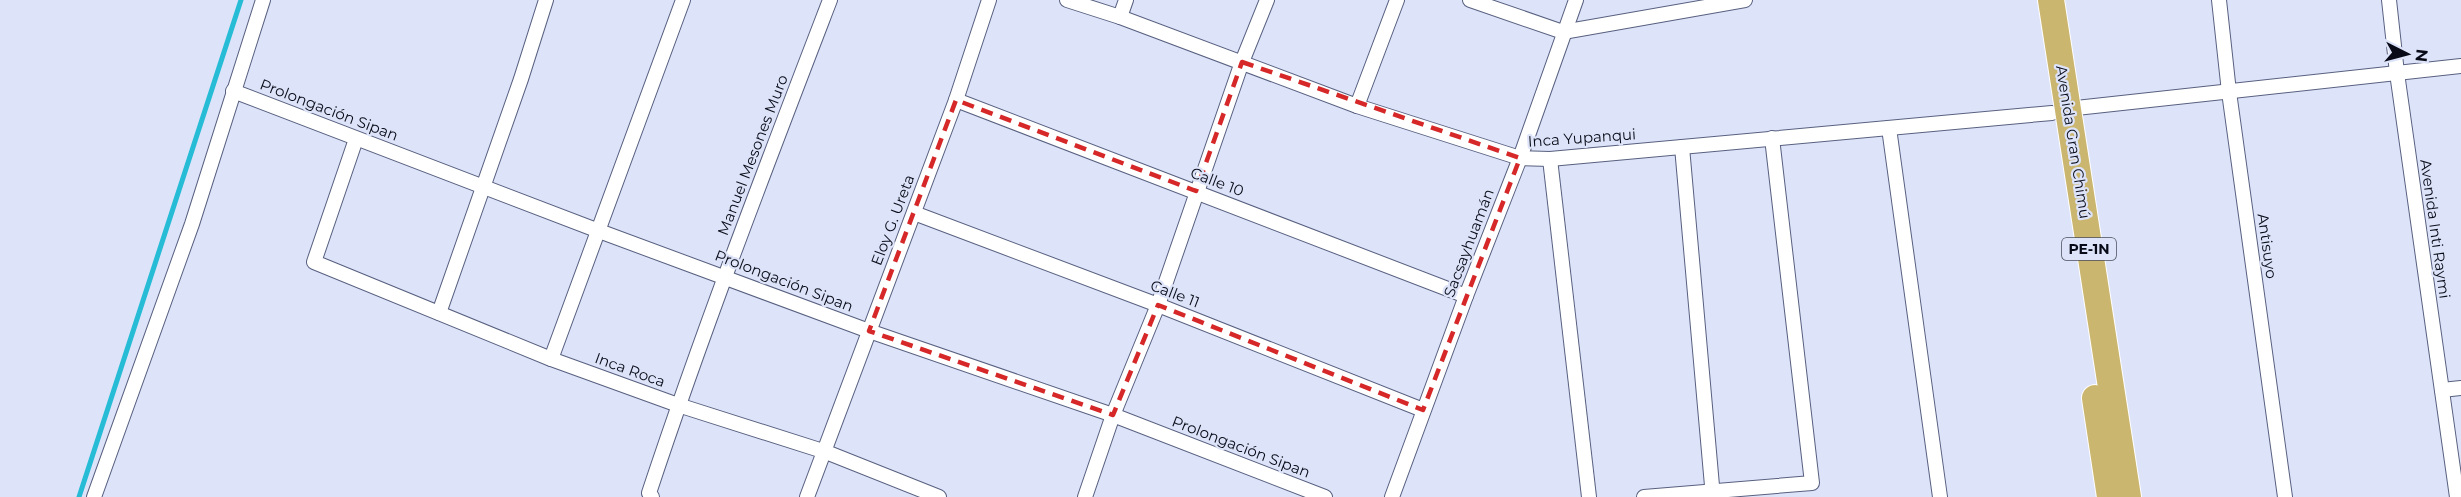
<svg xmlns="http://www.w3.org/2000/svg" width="2461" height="497" font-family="Montserrat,sans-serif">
  <rect width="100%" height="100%" fill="#dde3f9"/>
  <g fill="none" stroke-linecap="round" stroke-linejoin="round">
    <path stroke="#26bcd6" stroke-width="5" d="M79,497l162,-497"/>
    <defs>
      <g id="street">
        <path d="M1067,0l53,17 237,89 163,52 30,1 502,-46"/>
        <path d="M1470,0l93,32 182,-32"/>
        <path d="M2219,0l10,92 56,405"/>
        <path d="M2389,0l8,73 60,424"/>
        <path d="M1120,17l6,-17"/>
        <path d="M233,91l366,140 270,100 244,84 212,82"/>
        <path d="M956,100l510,196"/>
        <path d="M1357,106l40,-106"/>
        <path d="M2067,109l394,-43"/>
        <path d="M1889,128l51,369"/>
        <path d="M356,139l-42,123 237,97 127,46 148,47 113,45"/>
        <path d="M1682,147l31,350"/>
        <path d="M1550,159l39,338"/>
        <path d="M914,213l244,92 265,105"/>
        <path d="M439,313l82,-234 25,-79"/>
        <path d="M551,359l132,-359"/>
        <path d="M2442,390l19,-2"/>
        <path d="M94,497l98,-273 71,-224"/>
        <path d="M652,497l-3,-4c55,-166 118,-329 181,-493"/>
        <path d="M807,497l149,-397 33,-100"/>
        <path d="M1085,497l28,-82 45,-110 84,-243 25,-62"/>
        <path d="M1392,497l74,-201 54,-138 56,-158"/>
        <path d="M1644,497l168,-14 -40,-345"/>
      </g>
      <g id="highway">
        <path d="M2051,0l77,497"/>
        <path d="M2095,398l15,99"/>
      </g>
    </defs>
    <use href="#street" stroke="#57607f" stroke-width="16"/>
    <use href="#highway" stroke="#fff" stroke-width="28"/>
    <use href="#street" stroke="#fff" stroke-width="14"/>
    <use href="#highway" stroke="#cbb670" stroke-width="26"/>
  </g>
  <path fill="none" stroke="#d62828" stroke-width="4.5" stroke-dasharray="12 8" stroke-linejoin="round" d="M1242,62l278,96 -97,252 -265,-105 -45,110 -244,-84 87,-231 240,91z"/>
  <g text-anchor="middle" stroke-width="4.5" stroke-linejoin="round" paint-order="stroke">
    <rect fill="#dde3f9" stroke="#484c5b" stroke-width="1.5" x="2062" y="238" width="54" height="22" rx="4.5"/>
    <g font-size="14" font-weight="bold" fill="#080b17">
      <text x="2089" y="254">PE-1N</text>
    </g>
    <g font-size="15" fill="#080b17" stroke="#dde3f9">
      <text transform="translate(329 110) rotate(21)" y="5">Prolongación Sipan</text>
      <text transform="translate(1582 138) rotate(-4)" y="5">Inca Yupanqui</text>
      <text transform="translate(2073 142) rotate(81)" y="5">Avenida Gran Chimú</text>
      <text transform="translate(753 155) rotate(-69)" y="5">Manuel Mesones Muro</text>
      <text transform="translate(1217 182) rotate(21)" y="5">Calle 10</text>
      <text transform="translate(893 220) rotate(-69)" y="5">Eloy G. Ureta</text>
      <text transform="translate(2435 229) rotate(82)" y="5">Avenida Inti Raymi</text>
      <text transform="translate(1469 243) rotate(-69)" y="5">Sacsayhuamán</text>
      <text transform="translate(2267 246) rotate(82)" y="5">Antisuyo</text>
      <text transform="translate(784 281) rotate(21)" y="5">Prolongación Sipan</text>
      <text transform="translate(1175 294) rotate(21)" y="5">Calle 11</text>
      <text transform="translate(630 370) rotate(20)" y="5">Inca Roca</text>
      <text transform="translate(1241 447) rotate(21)" y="5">Prolongación Sipan</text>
    </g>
  </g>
  <g transform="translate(2407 54) rotate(96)" stroke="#dde3f9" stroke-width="4.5" paint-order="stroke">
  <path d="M0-4.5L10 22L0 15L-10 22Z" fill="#080b17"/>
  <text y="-9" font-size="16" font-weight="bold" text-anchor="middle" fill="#080b17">N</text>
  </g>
</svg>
